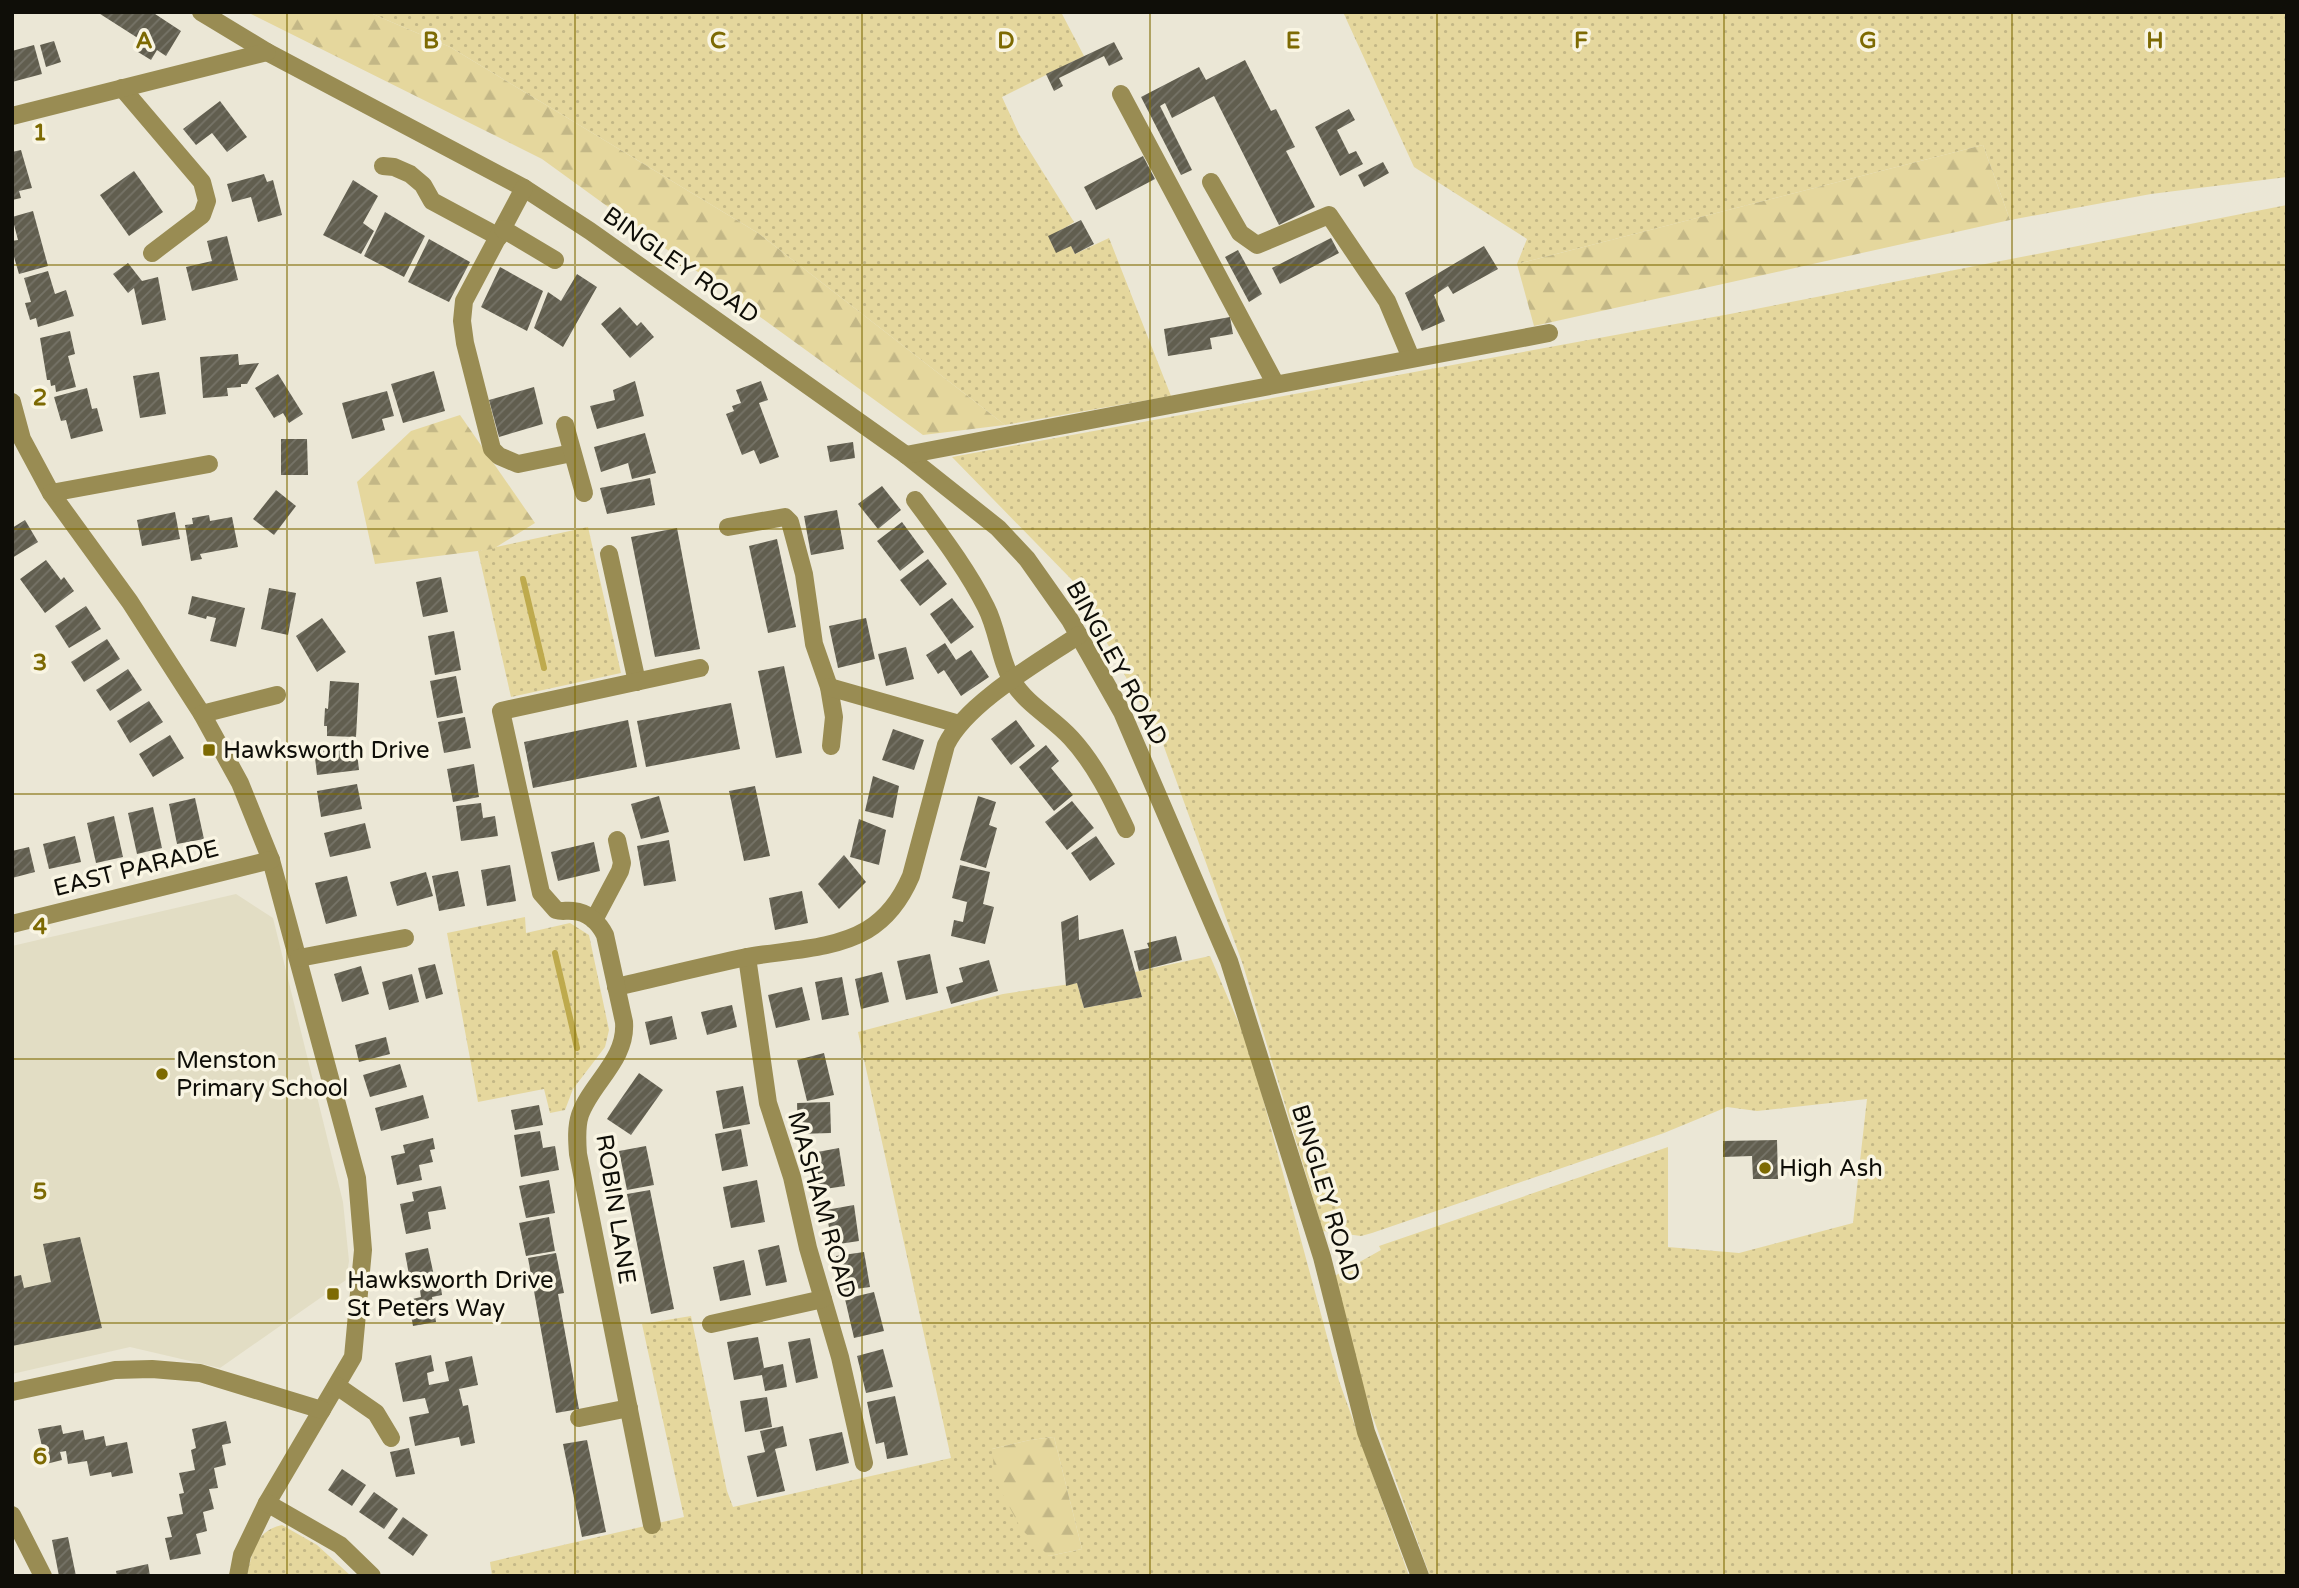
<svg xmlns="http://www.w3.org/2000/svg" width="2299" height="1588" font-family="'Varela Round',sans-serif">
  <defs>
    <pattern id="grass-dots" width="8" height="8" patternUnits="userSpaceOnUse" patternTransform="scale(1.75)"><rect width="8" height="8" fill="#e5d79d"/><path d="M2 2h.1M6 6h.1" fill="none" stroke="#c3b786" stroke-width="1.8" stroke-linecap="round"/></pattern>
    <pattern id="forest-firs" width="22" height="20" patternUnits="userSpaceOnUse" patternTransform="scale(1.75)"><rect width="22" height="20" fill="#e5d79d"/><path d="M5 1l3.5 6h-7zM16 11l3.5 6h-7z" fill="#c3b786"/></pattern>
    <pattern id="building-hatch" width="6" height="6" patternUnits="userSpaceOnUse" patternTransform="scale(1.75)"><rect width="6" height="6" fill="#615e4f"/><path d="M-1 1l2-2M0 6l6-6M5 7l2-2" fill="none" stroke="#767468"/></pattern>
  </defs>
  <rect width="100%" height="100%" fill="#ebe7d6"/>
  <path fill="#e2ddc4" d="M236,894l37,24 70,284 6,59 -3,19 -126,88 -90,-21 -118,27v-428z"/>
  <g fill="url(#grass-dots)" fill-rule="evenodd">
    <path d="M368,12h693l23,44 -82,41 17,37 55,88 -11,7 12,25 34,-16 62,158 -166,29 -247,-192 -308,-186z"/>
    <path d="M1343,12h944v165l-136,17 -141,26 -27,-75 -466,119 10,-25 -113,-72z"/>
    <path d="M2287,205v1371h-857l-69,-192 -30,-106 50,-28 -2,-4 289,-99v100l71,6 114,-30 14,-124 -110,12 -30,-4 -63,26 -292,100 -11,3 -38,-5 -80,-266 -80,-221 -91,-164 -120,-123 778,-143z"/>
    <path d="M588,527l33,146 -110,24 -33,-146z"/>
    <path d="M525,917l1,16 44,-10 19,12 20,95 -4,17 -32,42 -8,21 -15,3 -6,-24 -66,13 -31,-169z"/>
    <path d="M1210,956l39,91 90,334 70,195h-917l-2,-14 194,-45 -42,-193 49,-8 36,175 6,16 218,-49 -93,-426 145,-38 74,-11 7,25 58,-11 -7,-25zM1054,1437l28,112 -33,7 -57,-107 38,-9z"/>
    <path d="M282,1525l35,20 34,31h-104c5,-23 9,-46 35,-51z"/>
  </g>
  <g fill="url(#forest-firs)">
    <path d="M247,12h121l82,35 308,186 247,192 -82,10 -381,-276z"/>
    <path d="M1983,145l27,75 -476,106 -17,-62z"/>
    <path d="M460,415l75,108 -42,26 -118,15 -18,-82 54,-51z"/>
    <path d="M1054,1437l28,112 -33,7 -28,-27 -26,-49 -3,-31 38,-9z"/>
  </g>
  <g fill="none" stroke-linecap="round" stroke-linejoin="round">
    <g stroke="#beaa4d" stroke-width="6">
      <path d="M523,579l21,89"/>
      <path d="M555,953l22,95"/>
    </g>
  </g>
  <g fill="url(#building-hatch)">
    <path d="M97,12h55l29,19 -15,25 -9,-6 -6,10 -13,-8 6,-10z"/>
    <path d="M54,41l7,21 -15,5 -6,-22z"/>
    <path d="M1114,42l9,17 -14,7 -5,-10 -45,22 4,8 -9,5 -8,-17z"/>
    <path d="M34,45l8,29 -30,8v-31z"/>
    <path d="M1245,60l26,51 5,-2 19,38 -9,4 29,56 -36,18 -65,-129 -42,22 -7,-15 -5,3 32,64 -11,5 -40,-78 58,-30 7,13z"/>
    <path d="M220,101l27,36 -20,15 -15,-19 -16,12 -13,-16z"/>
    <path d="M1349,109l6,11 -18,10 12,24 7,-3 7,13 -23,12 -25,-49z"/>
    <path d="M21,150l11,38 -13,3 2,7 -9,2v-48z"/>
    <path d="M1143,156l12,23 -59,31 -12,-23z"/>
    <path d="M1383,162l6,11 -25,14 -6,-12z"/>
    <path d="M134,171l29,41 -34,24 -29,-41z"/>
    <path d="M264,174l3,8 6,-2 9,35 -24,7 -7,-25 -19,5 -5,-18z"/>
    <path d="M353,180l25,16 -15,27 11,8 -13,23 -38,-19z"/>
    <path d="M33,211l15,55 -29,8 -7,-24v-9l6,-1 -6,-23z"/>
    <path d="M385,212l40,24 -21,41 -40,-21z"/>
    <path d="M1081,220l13,24 -19,10 -4,-8 -15,7 -8,-17z"/>
    <path d="M227,236l11,44 -46,11 -6,-24 26,-6 -5,-20z"/>
    <path d="M1331,238l8,15 -59,31 -8,-16z"/>
    <path d="M429,239l41,23 -21,40 -41,-20z"/>
    <path d="M1484,246l14,23 -45,25 -5,-8 -14,9 11,26 -23,10 -17,-38z"/>
    <path d="M1238,250l24,44 -13,8 -24,-45z"/>
    <path d="M128,263l14,18 16,-4 8,43 -24,5 -8,-37 -6,5 -15,-19z"/>
    <path d="M500,267l43,24 -16,40 -46,-24z"/>
    <path d="M48,271l7,23 11,-4 8,26 -36,11 -2,-9 -6,2 -5,-17 6,-1 -7,-24z"/>
    <path d="M577,274l20,13 -34,60 -29,-19 14,-36 13,9z"/>
    <path d="M620,307l17,19 4,-4 13,15 -24,21 -29,-34z"/>
    <path d="M1230,317l3,17 -23,4 2,11 -44,7 -4,-27z"/>
    <path d="M70,331l5,23 -7,2 8,31 -20,5 -1,-7 -4,1 -1,-6h-3l-7,-42z"/>
    <path d="M238,354l1,11 20,-2 -12,21h-6v3l-14,1 1,8 -25,2 -3,-41z"/>
    <path d="M434,371l11,40 -42,12 -12,-39z"/>
    <path d="M159,372l7,42 -26,4 -7,-42z"/>
    <path d="M278,374l25,40 -14,9 -6,-10 -9,5 -19,-30z"/>
    <path d="M635,381l9,35 -47,13 -7,-23 25,-6 -2,-10z"/>
    <path d="M761,381l7,19 -9,3 20,54 -19,7 -6,-14 -12,5 -16,-41 8,-3 -2,-5 9,-3 -5,-13z"/>
    <path d="M534,387l9,37 -44,13 -10,-37z"/>
    <path d="M87,388l5,21 5,-1 6,23 -32,8 -5,-19 -5,1 -7,-24z"/>
    <path d="M387,391l7,25 -12,3 3,11 -33,9 -10,-36z"/>
    <path d="M645,433l11,40 -24,6 -4,-16 -27,9 -7,-25z"/>
    <path d="M281,439h26l1,36h-27z"/>
    <path d="M853,442l2,16 -25,4 -3,-16z"/>
    <path d="M650,478l5,27 -48,9 -7,-26z"/>
    <path d="M882,486l19,24 -23,19 -20,-25z"/>
    <path d="M276,490l20,16 -22,29 -21,-16z"/>
    <path d="M837,510l7,39 -33,6 -7,-39z"/>
    <path d="M175,512l5,27 -38,7 -5,-26z"/>
    <path d="M209,515l1,6 22,-4 6,30 -38,7 2,5 -11,2 -6,-36 8,-1 -1,-6z"/>
    <path d="M25,520l13,22 -26,16v-30z"/>
    <path d="M902,522l22,30 -24,19 -23,-30z"/>
    <path d="M677,528l23,121 -45,8 -24,-120z"/>
    <path d="M777,539l19,88 -28,6 -19,-87z"/>
    <path d="M928,559l19,25 -27,22 -20,-26z"/>
    <path d="M46,560l15,20 3,-3 10,14 -29,22 -25,-34z"/>
    <path d="M441,577l7,35 -25,5 -7,-35z"/>
    <path d="M269,588l27,5 -8,42 -27,-6z"/>
    <path d="M192,596l53,12 -9,39 -26,-6 6,-23 -9,-2 -1,3 -18,-5z"/>
    <path d="M952,598l22,29 -23,17 -21,-30z"/>
    <path d="M86,606l15,23 -32,19 -14,-22z"/>
    <path d="M322,618l24,34 -29,20 -21,-36z"/>
    <path d="M866,618l9,41 -37,9 -9,-42z"/>
    <path d="M454,631l7,39 -26,5 -7,-39z"/>
    <path d="M107,639l13,20 -36,23 -13,-20z"/>
    <path d="M945,643l11,17 15,-10 18,27 -28,19 -17,-26 -6,4 -12,-19z"/>
    <path d="M906,647l8,32 -28,7 -8,-32z"/>
    <path d="M784,666l18,87 -26,5 -18,-87z"/>
    <path d="M128,669l14,21 -32,21 -14,-21z"/>
    <path d="M456,676l7,37 -26,5 -7,-37z"/>
    <path d="M330,681l29,2 -3,54 -29,-1v-10h-3l1,-18 3,1z"/>
    <path d="M149,701l14,21 -33,21 -13,-22z"/>
    <path d="M731,703l9,46 -94,18 -9,-46z"/>
    <path d="M465,717l6,31 -27,5 -6,-31z"/>
    <path d="M628,720l9,47 -104,21 -9,-46z"/>
    <path d="M1016,720l19,26 -24,19 -20,-26z"/>
    <path d="M893,729l31,11 -10,30 -32,-10z"/>
    <path d="M170,735l14,23 -31,19 -14,-23z"/>
    <path d="M346,741v4l10,-1 3,26 -42,5 -3,-26 19,-2v-4z"/>
    <path d="M1046,745l13,16 -8,7 22,27 -19,16 -35,-44z"/>
    <path d="M474,764l5,33 -26,5 -6,-33z"/>
    <path d="M873,776l26,10 -6,32 -28,-7z"/>
    <path d="M357,784l5,25 -41,8 -4,-26z"/>
    <path d="M755,786l15,70 -26,5 -15,-70z"/>
    <path d="M659,796l10,36 -28,7 -10,-35z"/>
    <path d="M978,796l18,6 -7,23 8,3 -11,40 -26,-8z"/>
    <path d="M195,798l9,41 -27,5 -8,-40z"/>
    <path d="M1072,801l22,27 -27,22 -22,-28z"/>
    <path d="M481,803l2,15 12,-2 3,20 -37,5 -5,-35z"/>
    <path d="M153,807l9,41 -25,6 -9,-41z"/>
    <path d="M114,816l9,41 -27,6 -9,-40z"/>
    <path d="M859,819l27,11 -7,35 -29,-8z"/>
    <path d="M365,823l6,25 -41,9 -6,-24z"/>
    <path d="M75,836l6,26 -32,7 -6,-25z"/>
    <path d="M1096,836l19,28 -25,17 -19,-28z"/>
    <path d="M669,840l7,41 -32,5 -7,-40z"/>
    <path d="M594,842l6,29 -42,10 -7,-29z"/>
    <path d="M29,847l6,25 -23,6v-27z"/>
    <path d="M844,855l22,27 -27,27 -21,-25z"/>
    <path d="M510,865l6,36 -29,5 -6,-36z"/>
    <path d="M960,865l30,7 -7,32 11,3 -9,37 -34,-8 3,-16 9,2 4,-20 -15,-4z"/>
    <path d="M458,871l7,35 -26,5 -7,-35z"/>
    <path d="M426,872l7,24 -36,10 -7,-24z"/>
    <path d="M347,876l10,40 -31,8 -11,-41z"/>
    <path d="M802,891l6,32 -33,7 -6,-32z"/>
    <path d="M1078,915l1,25 44,-11 19,68 -58,11 -7,-25 -11,3 -5,-64z"/>
    <path d="M1176,936l6,24 -43,11 -5,-20 15,-3 -2,-5z"/>
    <path d="M930,954l8,39 -32,7 -9,-39z"/>
    <path d="M989,960l9,31 -47,13 -5,-17 17,-5 -4,-14z"/>
    <path d="M435,964l8,30 -17,5 -8,-31z"/>
    <path d="M361,966l8,28 -27,8 -8,-28z"/>
    <path d="M882,972l7,30 -28,7 -6,-30z"/>
    <path d="M412,974l7,28 -30,8 -7,-28z"/>
    <path d="M842,977l7,38 -27,5 -7,-38z"/>
    <path d="M802,987l8,33 -34,8 -8,-33z"/>
    <path d="M732,1005l5,22 -30,8 -6,-23z"/>
    <path d="M672,1016l5,23 -27,6 -5,-23z"/>
    <path d="M386,1037l4,17 -31,8 -4,-17z"/>
    <path d="M824,1053l10,42 -27,6 -10,-41z"/>
    <path d="M400,1064l7,23 -37,10 -7,-22z"/>
    <path d="M639,1073l24,17 -32,45 -24,-16z"/>
    <path d="M743,1086l7,38 -27,5 -7,-38z"/>
    <path d="M423,1095l6,23 -48,13 -6,-23z"/>
    <path d="M830,1102l1,31 -33,1 -1,-31z"/>
    <path d="M539,1105l4,20 -28,5 -4,-20z"/>
    <path d="M741,1129l7,37 -26,5 -7,-37z"/>
    <path d="M540,1131l3,17 12,-2 4,24 -38,7 -7,-42z"/>
    <path d="M433,1138l2,11 -5,1 3,12 -14,3 3,15 -25,5 -6,-29 14,-3 -2,-8z"/>
    <path d="M1777,1140l1,39h-25l-1,-23 -29,1v-16z"/>
    <path d="M646,1146l8,39 -27,5 -8,-39z"/>
    <path d="M839,1148l6,38 -27,4 -6,-37z"/>
    <path d="M549,1180l6,33 -29,5 -7,-32z"/>
    <path d="M757,1180l8,42 -34,6 -8,-41z"/>
    <path d="M441,1186l5,23 -18,3 3,17 -25,5 -6,-30 14,-3 -2,-9z"/>
    <path d="M650,1190l24,119 -23,5 -24,-120z"/>
    <path d="M854,1205l5,36 -27,4 -6,-35z"/>
    <path d="M549,1217l6,34 -29,5 -7,-33z"/>
    <path d="M80,1237l22,91 -90,18v-69l9,-2 3,13 27,-6 -8,-38z"/>
    <path d="M779,1245l8,37 -21,4 -8,-36z"/>
    <path d="M428,1248l6,28 -24,4 -5,-27z"/>
    <path d="M864,1252l6,35 -28,4 -6,-35z"/>
    <path d="M556,1253l8,40 -6,1 21,115 -23,4 -28,-155z"/>
    <path d="M744,1260l7,35 -31,6 -7,-34z"/>
    <path d="M440,1280l2,15 -10,2 4,25 -23,4 -5,-26 13,-3 -2,-13z"/>
    <path d="M874,1292l10,39 -30,7 -9,-39z"/>
    <path d="M758,1337l6,31 19,-4 4,23 -22,4 -3,-16 -28,5 -7,-38z"/>
    <path d="M810,1338l8,40 -22,5 -8,-41z"/>
    <path d="M883,1349l10,38 -27,6 -9,-37z"/>
    <path d="M431,1355l3,16 -7,2 2,12 20,-4 -4,-19 27,-6 6,29 -19,4 4,17 5,-1 7,38 -14,3 -2,-9 -44,9 -6,-29 20,-4 -4,-15 -22,4 -8,-39z"/>
    <path d="M895,1396l13,59 -21,4 -3,-17 -8,2 -9,-42z"/>
    <path d="M767,1397l5,30 -27,5 -5,-31z"/>
    <path d="M226,1421l5,22 -9,2 4,20 -12,3 4,20 -9,1 5,20 -11,3 4,19 -11,3 5,20 -31,6 -5,-22 7,-1 -5,-20 16,-3 -4,-20 5,-1 -5,-20 16,-3 -4,-20 5,-2 -4,-19z"/>
    <path d="M61,1425l2,9 20,-4 2,10 19,-4 2,10 21,-4 6,31 -21,4 -1,-5 -21,4 -3,-15 -19,3 -2,-13 -6,1 2,8 -16,4 -8,-35z"/>
    <path d="M783,1426l4,20 -12,3 10,42 -28,6 -10,-41 18,-4 -5,-21z"/>
    <path d="M842,1432l7,31 -33,8 -7,-32z"/>
    <path d="M587,1440l19,92 -24,5 -19,-93z"/>
    <path d="M409,1448l6,26 -19,3 -6,-25z"/>
    <path d="M342,1469l24,16 -14,21 -24,-16z"/>
    <path d="M374,1492l24,17 -14,20 -25,-17z"/>
    <path d="M403,1517l25,18 -15,21 -25,-18z"/>
    <path d="M68,1537l8,39h-17l-7,-36z"/>
    <path d="M148,1564l2,12h-33l-1,-5z"/>
  </g>
  <g fill="none" stroke-linecap="round" stroke-linejoin="round">
    <g stroke="#998c53" stroke-width="18">
      <path d="M201,12l66,40 257,136 66,43 316,224 92,73 29,31 43,61 52,92 107,249 93,296 44,175 54,144"/>
      <path d="M122,88l80,94 5,19 -5,14 -50,38"/>
      <path d="M1121,94l154,289"/>
      <path d="M12,116l255,-64"/>
      <path d="M383,166l11,1 16,7 13,11 9,16 67,36"/>
      <path d="M1211,182l29,51 17,12 72,-30 58,86 24,57"/>
      <path d="M524,188l-60,113 -2,20 3,22 27,106 7,7 19,8 54,-11"/>
      <path d="M503,229l52,31"/>
      <path d="M12,402l10,37 29,54 79,109 72,112 38,69 31,77 86,318 6,72 -10,107 -86,146 -25,52 -4,21"/>
      <path d="M565,425l19,68"/>
      <path d="M906,455l643,-122"/>
      <path d="M51,493l158,-29"/>
      <path d="M915,500c25,34 52,69 71,107 12,23 14,55 27,75 14,23 40,36 58,56 24,26 40,59 55,91"/>
      <path d="M728,527l57,-10 5,5 14,52 10,70 15,43 5,30 -3,29"/>
      <path d="M609,554l28,128"/>
      <path d="M829,687l130,37"/>
      <path d="M202,714l75,-19"/>
      <path d="M594,920l26,-49 2,-8 -5,-23"/>
      <path d="M12,924l259,-64"/>
      <path d="M747,957l21,146 24,74 16,71 32,109 24,106"/>
      <path d="M299,958l106,-20"/>
      <path d="M616,987c44,-10 88,-21 131,-30 39,-7 86,-7 120,-27 20,-12 35,-33 44,-54l35,-131c20,-42 93,-83 133,-110"/>
      <path d="M711,1324l112,-25"/>
      <path d="M337,1386l39,27 15,25"/>
      <path d="M12,1392l103,-22 37,-1 48,4 122,37"/>
      <path d="M579,1418l50,-10"/>
      <path d="M267,1503l73,42 32,31"/>
      <path d="M12,1515l31,61"/>
      <path d="M652,1525l-74,-371c-1,-13 -2,-27 2,-39 11,-32 47,-55 44,-93l-19,-87c-6,-12 -17,-23 -32,-24 -6,-1 -11,1 -17,-1l-15,-17 -40,-182 199,-43"/>
    </g>
  </g>
  <path fill="none" stroke="#7d6a02" stroke-width="2" stroke-opacity="0.55" d="M287,12v1564M575,12v1564M862,12v1564M1150,12v1564M1437,12v1564M1724,12v1564M2012,12v1564M12,265h2275M12,529h2275M12,794h2275M12,1059h2275M12,1323h2275"/>
  <g fill="#7d6a02" stroke="#f9f5e3" stroke-width="2.5">
    <rect x="202" y="743" width="14" height="14" rx="3.5"/>
    <circle cx="162" cy="1074" r="7"/>
    <circle cx="1765" cy="1168" r="7"/>
    <rect x="326" y="1287" width="14" height="14" rx="3.5"/>
  </g>
  <g text-anchor="middle" stroke-width="7" stroke-linejoin="round" paint-order="stroke">
    <g font-size="24" fill="#0f0e08" stroke="#f9f5e3">
      <text transform="translate(681 265) rotate(35)" y="8">BINGLEY ROAD</text>
      <text transform="translate(1117 663) rotate(61)" y="8">BINGLEY ROAD</text>
      <text transform="translate(136 868) rotate(-14)" y="8">EAST PARADE</text>
      <text transform="translate(1326 1193) rotate(73)" y="8">BINGLEY ROAD</text>
      <text transform="translate(822 1205) rotate(74)" y="8">MASHAM ROAD</text>
      <text transform="translate(616 1209) rotate(81)" y="8">ROBIN LANE</text>
    </g>
    <g font-size="24" fill="#0f0e08" stroke="#f9f5e3" text-anchor="start">
      <text x="223" y="758">Hawksworth Drive</text>
      <text x="176" y="1068">Menston<tspan x="176" dy="28">Primary School</tspan></text>
      <text x="1779" y="1176">High Ash</text>
      <text x="347" y="1288">Hawksworth Drive<tspan x="347" dy="28">St Peters Way</tspan></text>
    </g>
  </g>
  <g font-size="23" text-anchor="middle" font-weight="bold" fill="#7d6a02" stroke="#f9f5e3" stroke-width="7" stroke-linejoin="round" paint-order="stroke">
    <text x="144" y="48">A</text>
    <text x="431" y="48">B</text>
    <text x="718" y="48">C</text>
    <text x="1006" y="48">D</text>
    <text x="1293" y="48">E</text>
    <text x="1581" y="48">F</text>
    <text x="1868" y="48">G</text>
    <text x="2155" y="48">H</text>
    <text x="40" y="140">1</text>
    <text x="40" y="405">2</text>
    <text x="40" y="670">3</text>
    <text x="40" y="934">4</text>
    <text x="40" y="1199">5</text>
    <text x="40" y="1464">6</text>
  </g>
  <rect width="2299" height="1588" fill="none" stroke="#0f0e08" stroke-width="28"/>
</svg>
